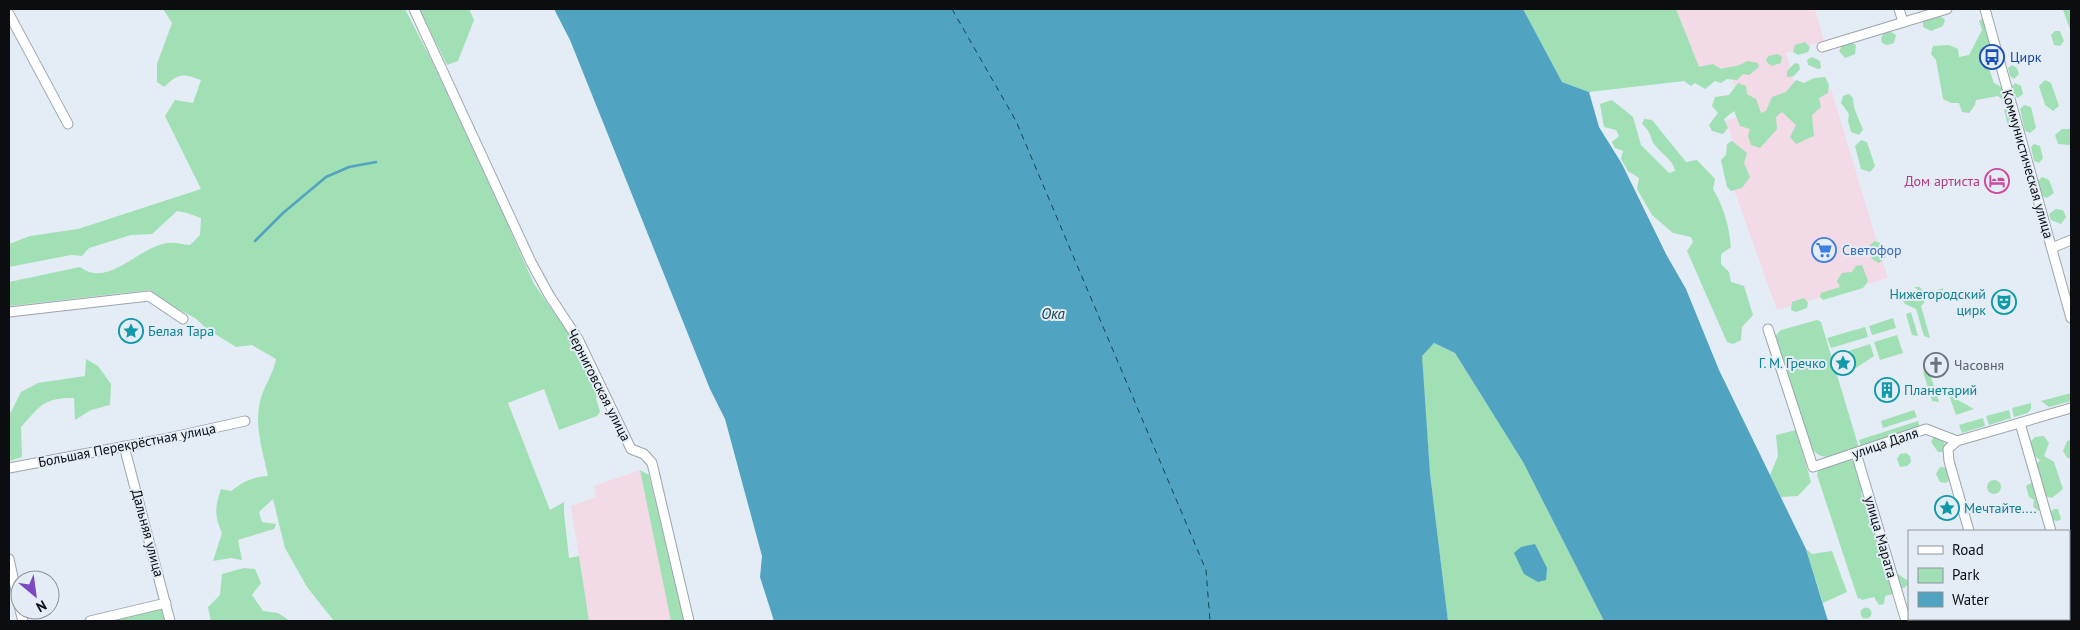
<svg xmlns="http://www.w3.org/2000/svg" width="2080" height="630" font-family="'PT Sans',sans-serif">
  <rect width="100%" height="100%" fill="#e4edf6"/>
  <g fill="#f2dae6">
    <path d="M1676,9h139l9,32 -38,12 13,46 32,-10 57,189 -111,32 -44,-123 14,-5 -21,-61 18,-6 -14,-44 -27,7z"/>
    <path d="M640,470l32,151h-83l-18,-115 25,-9 -2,-11z"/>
  </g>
  <g fill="#a1dfb5">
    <path d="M163,9h242l26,50 76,164 27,61 49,70 16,38 -3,6 4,14 -3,4 -38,14 -15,-41 -36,14 42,107 14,-8v11l5,45 10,-2 10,65h-255l-27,-34 -22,-39 -12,-49 -14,13 3,10 14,2 -2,5 -36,11 4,20 -11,-2 -18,3 9,-28c-8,-18 -7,-26 -1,-44l10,2c13,-10 21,-14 37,-15 -6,-28 -16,-56 -5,-84 5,-12 11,-21 13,-33l-24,-14 -16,2 -29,-18 -12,-11 -29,-15 -16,-13 -141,16v-24l71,-15c27,21 56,-17 83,-23 9,-3 18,0 27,1l10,-10 1,-17 -14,-5 -10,-2 -25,23 -21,1 -42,13 -7,8 -11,-1 -62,12v-23l21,-8 48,-7 123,-40 -36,-73 10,-16 18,3 8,-23c-19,-7 -22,-7 -37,7l-7,-5v-18l15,-41z"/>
    <path d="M419,9h50l5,11 -16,41 -11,4z"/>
    <path d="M1523,9h153l23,58 14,-3 8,5c10,-3 18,-2 26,-8l11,2 1,4 -10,8 -6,-1 -6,6 -10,-1 -6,4 -6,-2 -10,8 -10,-6 -4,3 -7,-5 -95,11 -27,-10z"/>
    <path d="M2065,9h6v23l-8,-22z"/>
    <path d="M1937,13l8,7 -2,6 -12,5 -8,-4v-7z"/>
    <path d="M1985,17l8,32 -8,8 9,26 11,6 -1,12 -6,-5 -22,4 -1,5 -6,8 -7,-1 -3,-9h-8l-8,-4 -7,-39 -5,-6 2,-8 16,-1 9,4 1,8 10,-2 13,-25 -3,-9z"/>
    <path d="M1890,31l6,4 -2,8 -7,2 -5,-2 -1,-5 3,-5z"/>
    <path d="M2055,31h5l4,10 -4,5 -6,-1 -3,-10z"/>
    <path d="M1849,41l7,4 -1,9 -10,4 -6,-7 4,-7z"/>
    <path d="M1805,42l5,5 -2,5 -10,3 -5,-3 2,-7z"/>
    <path d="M1778,54l4,3 -1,6 -10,3 -5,-5 2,-5z"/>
    <path d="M1812,57l8,4 1,7 -3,1 -10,-4 -1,-5z"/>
    <path d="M1795,63l4,1 1,5 -6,7 -7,1v-6z"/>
    <path d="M2012,65l5,3 2,6 -5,5 -4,-3 -2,-8z"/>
    <path d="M1825,77l4,8 -1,8 -9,5 2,9 -9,8 2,21 -18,8 -6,-7 6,-12 -14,-13 -6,5 1,12 -17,19 -9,-3 -3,-9 2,-7 -10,-3 -6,-15 -10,8 4,9 -5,6 -11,-3 -3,-6 9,-12 -6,-7 3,-9 14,-2 9,-12 8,3 1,8 9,5 5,14 5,-2 6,-14 14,-5 10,-12 8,3 10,-5z"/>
    <path d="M2045,80l6,3 8,23 -6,5 -8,-6 -6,-19z"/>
    <path d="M2015,83l6,3 2,8 -5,4 -5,-3 -2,-7z"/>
    <path d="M1849,94l4,4c0,12 6,20 10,32l-4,5 -8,-3 -3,-11 1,-7 -8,-11 2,-7z"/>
    <path d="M1612,100l21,17 8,28 28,28 6,-2c-2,-12 -13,-16 -20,-26 -7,-9 -1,-10 -13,-21l2,-5 8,1 34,42 11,-2 18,19 -2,10c11,18 16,37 18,58l-10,7v10l8,8 2,10 13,4 9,29 -11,12 -1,13 -8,4 -6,-2 -40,-91 6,-9 -2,-5 -18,-4 -21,-18 -15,-26 2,-11 -11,-7 -7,-12 2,-8 -8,-3 -3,-6 7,-6 -3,-6 -12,-3 -4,-23z"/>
    <path d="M2024,105l7,2 5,21 -6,5 -5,-2 -5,-22z"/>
    <path d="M2008,107l8,19 -4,2 -4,-3 -4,-15z"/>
    <path d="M2062,129h9v16l-13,-1 -3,-9z"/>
    <path d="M1861,140l6,2 8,24 -5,6 -9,-3 -6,-23z"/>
    <path d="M1732,141l15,12 -3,10 6,14 -8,11 -11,3 -4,-4 -6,-27 5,-5 1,-11z"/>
    <path d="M2034,144l6,2 3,12 -4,5 -5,-2 -3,-14z"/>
    <path d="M2042,177l7,3 5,13 -7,5 -8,-3 -3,-12z"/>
    <path d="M2056,209l7,1 3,7 -5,7 -10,-4 -2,-6z"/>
    <path d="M1875,241l6,2 5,14 -7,6 -7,-4 -3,-13z"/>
    <path d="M1862,265l6,16 -5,7 -40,12 -3,-3 1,-4 19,-6 -3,-6 5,-8 10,-1 4,-6z"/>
    <path d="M1914,287h6l2,3 8,2 14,-4 -4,6 -12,3z"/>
    <path d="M1910,291l15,11 -4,4 9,32 -6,-2 -8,-27 -11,-5 -2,-4z"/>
    <path d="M1804,298l4,5 -1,5 -11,4 -5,-2 1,-8z"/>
    <path d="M1911,312l7,24 -6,-1 -6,-21z"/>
    <path d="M1893,318l3,10 -24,7 -3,-9z"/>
    <path d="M1817,320l4,2 38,126c-17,6 -35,17 -48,0l-36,-108 1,-5 5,-5z"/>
    <path d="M1865,327l3,10 -37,11 -4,-10z"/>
    <path d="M1897,335l6,18 -23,7 -6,-18z"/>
    <path d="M1434,343l21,10 68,109 81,159h-156l-18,-148 -9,-117z"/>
    <path d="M1870,344l4,12 -18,12 -17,5 -6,-17z"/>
    <path d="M86,359l12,7 13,18 -1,21 -19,5 -16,10 -1,-22c-31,0 -33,7 -53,29l1,30 -13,4v-48l2,-1 10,-20 17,-9 47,-7z"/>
    <path d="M1928,368l11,34 -7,-1 -9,-29z"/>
    <path d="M2071,393v8l-22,6 -8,-6z"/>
    <path d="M1949,395l25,14 -18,6z"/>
    <path d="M2031,403v6l-3,4 -14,4 -2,-9z"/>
    <path d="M1914,410l3,7 -34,11 -2,-7z"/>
    <path d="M2009,410l2,8 -22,7 -3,-9z"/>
    <path d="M1983,418l2,8 -23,7 -3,-8z"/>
    <path d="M1918,421l2,7 -59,19 -2,-7z"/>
    <path d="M1796,430l15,52 -13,14 -17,1 -11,-22 8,-19 -2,-21z"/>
    <path d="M1938,435l8,10 -2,7h-6l-7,-10 2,-4z"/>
    <path d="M2044,436l5,7 -5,13 10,6 9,27 -11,9 -8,-2 -8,-31 4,-5 -7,-5 -4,-12 6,-6z"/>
    <path d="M2071,440v19l-4,-1 -4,-7 4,-10z"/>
    <path d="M1906,453l4,3 1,6 -4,4 -7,1 -3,-8 3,-5z"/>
    <path d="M1849,459l5,3 8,29 -1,2 10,26 -2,2 3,5 14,52 12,-4 9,6 2,4 -5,4h-6l-5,6 -8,2 -1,8 -5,1 -5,-8 -12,3 -2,-2 -2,1 -41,-124 2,-6z"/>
    <path d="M1940,467l8,1 4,10 -6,5 -6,-1 -4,-8z"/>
    <path d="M640,470l9,5 35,146h-13z"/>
    <circle cx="1994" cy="487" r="7"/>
    <path d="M2031,483l5,2 3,10 -3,5 6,5 -3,6 -6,-4 1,-7 -5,-3 -3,-11z"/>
    <path d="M2054,509h4l3,10 -3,2 -7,-1 -2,-7z"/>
    <path d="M1806,549l6,5 20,-3 15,41 -24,11z"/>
    <path d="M244,568l11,1 6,14 -9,12 11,16 15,2 12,8h-79l-3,-14 12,-12 2,-21z"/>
    <circle cx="1866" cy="613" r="5.5"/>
    <path d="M162,608l4,13h-59z"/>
  </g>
  <g fill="#50a4c1">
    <path d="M554,9h969l39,73 27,10 10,35 23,37 44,90 20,35 33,81 87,179 22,72h-224l-81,-159 -68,-109 -21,-10 -12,13 8,117 18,148h-674l-14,-44 2,-21 -37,-137 -15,-30 -140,-349z"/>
    <path d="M1535,544l12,24 -1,12 -8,2 -14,-8 -10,-21 7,-6z"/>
  </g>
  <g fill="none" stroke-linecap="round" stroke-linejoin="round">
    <path stroke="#50a4c1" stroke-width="2.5" d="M255,241l28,-28 43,-36 23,-10 27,-5"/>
    <path stroke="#1a404d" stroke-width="1" stroke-dasharray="6 5" stroke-linecap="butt" d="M952,9l64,112 190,449 4,51"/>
    <defs>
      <g id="minor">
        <path d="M414,9l117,253 18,33 29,44 53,110 13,5 8,9 37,158"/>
        <path d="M1899,9l4,13"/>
        <path d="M1985,9l86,309"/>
        <path d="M9,14l59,110"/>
        <path d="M1822,47l125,-38"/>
        <path d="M2052,248l19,-8"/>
        <path d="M9,312l140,-16 34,23"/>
        <path d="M1768,329l45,138 113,-38 31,12 114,-33"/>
        <path d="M2020,423l31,108"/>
        <path d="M1957,441l-9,8 1,12 20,70"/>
        <path d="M124,446l46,175"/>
        <path d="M1856,453l50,168"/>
        <path d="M9,468l155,-29 81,-18"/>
        <path d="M9,559l11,50"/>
        <path d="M2069,592l2,8"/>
        <path d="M2069,608h2"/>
        <path d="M20,610l3,11"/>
        <path d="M1997,619l1,2"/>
        <path d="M90,621l76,-18"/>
        <path d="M2030,621l8,-2"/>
      </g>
    </defs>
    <use href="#minor" stroke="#9ca4ad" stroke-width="11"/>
    <use href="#minor" stroke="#fff" stroke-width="9"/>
  </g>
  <defs>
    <symbol id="bus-ring" viewBox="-11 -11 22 22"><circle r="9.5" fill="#e4edf6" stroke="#1a4fb4" stroke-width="1.5"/><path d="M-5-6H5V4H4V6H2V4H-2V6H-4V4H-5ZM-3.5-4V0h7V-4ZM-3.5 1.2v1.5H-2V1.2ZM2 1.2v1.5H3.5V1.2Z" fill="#1a4fb4"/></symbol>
    <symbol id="hotel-ring" viewBox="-11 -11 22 22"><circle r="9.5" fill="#e4edf6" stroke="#d1479c" stroke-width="1.5"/><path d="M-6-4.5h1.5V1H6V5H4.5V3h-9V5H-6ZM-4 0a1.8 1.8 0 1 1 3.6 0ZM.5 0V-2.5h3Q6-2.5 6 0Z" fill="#d1479c"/></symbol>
    <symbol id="supermarket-ring" viewBox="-11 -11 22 22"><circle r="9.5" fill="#e4edf6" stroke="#3f7fe0" stroke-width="1.5"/><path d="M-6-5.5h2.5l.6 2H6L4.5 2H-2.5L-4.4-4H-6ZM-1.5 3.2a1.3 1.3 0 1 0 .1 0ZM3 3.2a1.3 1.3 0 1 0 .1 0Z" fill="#3f7fe0"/></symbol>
    <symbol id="theatre-ring" viewBox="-11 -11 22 22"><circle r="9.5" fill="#e4edf6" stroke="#0f9aa8" stroke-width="1.5"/><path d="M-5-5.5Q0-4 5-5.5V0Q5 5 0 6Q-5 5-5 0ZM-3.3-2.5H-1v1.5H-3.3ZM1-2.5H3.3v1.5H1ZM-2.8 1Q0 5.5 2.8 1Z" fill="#0f9aa8"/></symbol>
    <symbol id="sight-ring" viewBox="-11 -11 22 22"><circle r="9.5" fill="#e4edf6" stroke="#0f9aa8" stroke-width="1.5"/><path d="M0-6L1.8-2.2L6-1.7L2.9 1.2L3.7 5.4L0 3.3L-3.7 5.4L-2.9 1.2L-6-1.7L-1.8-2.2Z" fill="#0f9aa8"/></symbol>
    <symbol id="church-ring" viewBox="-11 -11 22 22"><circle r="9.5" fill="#e4edf6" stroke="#6b7280" stroke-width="1.5"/><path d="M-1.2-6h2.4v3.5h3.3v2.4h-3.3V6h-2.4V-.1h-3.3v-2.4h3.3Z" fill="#6b7280"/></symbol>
    <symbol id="building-ring" viewBox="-11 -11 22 22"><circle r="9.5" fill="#e4edf6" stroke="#0f9aa8" stroke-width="1.5"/><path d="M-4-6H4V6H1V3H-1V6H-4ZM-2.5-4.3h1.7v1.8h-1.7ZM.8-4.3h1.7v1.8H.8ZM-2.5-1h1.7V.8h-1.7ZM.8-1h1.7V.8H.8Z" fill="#0f9aa8"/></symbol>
  </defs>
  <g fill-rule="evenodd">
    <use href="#bus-ring" x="1978" y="43" width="28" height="28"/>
    <use href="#hotel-ring" x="1983" y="167" width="28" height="28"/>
    <use href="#supermarket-ring" x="1810" y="236" width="28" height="28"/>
    <use href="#theatre-ring" x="1990" y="288" width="28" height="28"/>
    <use href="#sight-ring" x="117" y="317" width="28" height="28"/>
    <use href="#sight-ring" x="1829" y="349" width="28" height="28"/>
    <use href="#church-ring" x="1922" y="351" width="28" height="28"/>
    <use href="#building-ring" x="1873" y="376" width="28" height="28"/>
    <use href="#sight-ring" x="1933" y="494" width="28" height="28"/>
  </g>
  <g text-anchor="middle" stroke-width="4" stroke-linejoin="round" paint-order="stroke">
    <g font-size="14" fill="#164399" stroke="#e4edf6" text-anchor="start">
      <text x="2010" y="62">Цирк</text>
    </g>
    <g font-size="14" fill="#0b0d10" stroke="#e4edf6">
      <text transform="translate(2028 164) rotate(74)" y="5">Коммунистическая улица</text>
      <text transform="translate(599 385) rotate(63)" y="5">Черниговская улица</text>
      <text transform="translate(1885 443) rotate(-19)" y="5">улица Даля</text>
      <text transform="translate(127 445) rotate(-11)" y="5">Большая Перекрёстная улица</text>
      <text transform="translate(148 533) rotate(75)" y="5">Дальняя улица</text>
      <text transform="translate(1881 537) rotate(74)" y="5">улица Марата</text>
    </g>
    <g font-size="14" fill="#b23c85" stroke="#e4edf6" text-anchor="end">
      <text x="1980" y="186">Дом артиста</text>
    </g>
    <g font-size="14" fill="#366cbe" stroke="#e4edf6" text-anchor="start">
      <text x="1842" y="255">Светофор</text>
    </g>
    <g font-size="14" fill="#0d838f" stroke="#e4edf6" text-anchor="start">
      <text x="1986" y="299" text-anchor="end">Нижегородский<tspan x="1986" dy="16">цирк</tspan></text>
      <text x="148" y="336">Белая Тара</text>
      <text x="1826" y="368" text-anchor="end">Г. М. Гречко</text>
      <text x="1904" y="395">Планетарий</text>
      <text x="1964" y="513">Мечтайте....</text>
    </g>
    <g font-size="14" fill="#5b616d" stroke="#e4edf6" text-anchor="start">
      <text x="1954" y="370">Часовня</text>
    </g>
    <g font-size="15" font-style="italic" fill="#1a404d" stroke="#e4edf6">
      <text x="1053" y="319">Ока</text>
    </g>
  </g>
  <rect width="2080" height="630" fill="none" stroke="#0b0d10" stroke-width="20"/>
  <rect x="1908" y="530" width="162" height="90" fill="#e4edf6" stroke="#8d939a"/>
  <rect x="1918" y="546" width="25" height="8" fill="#ffffff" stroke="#8d939a"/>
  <text x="1952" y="555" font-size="15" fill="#0b0d10">Road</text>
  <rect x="1918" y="568" width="25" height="15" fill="#a1dfb5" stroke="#8d939a"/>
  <text x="1952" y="580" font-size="15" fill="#0b0d10">Park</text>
  <rect x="1918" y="592" width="25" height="15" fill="#50a4c1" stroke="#8d939a"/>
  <text x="1952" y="605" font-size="15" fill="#0b0d10">Water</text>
  <g transform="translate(35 595) rotate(151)"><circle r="24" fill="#e4edf6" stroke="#8d939a"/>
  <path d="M0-4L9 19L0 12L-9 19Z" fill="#7d49c1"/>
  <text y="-8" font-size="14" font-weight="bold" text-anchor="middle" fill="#0b0d10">N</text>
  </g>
</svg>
